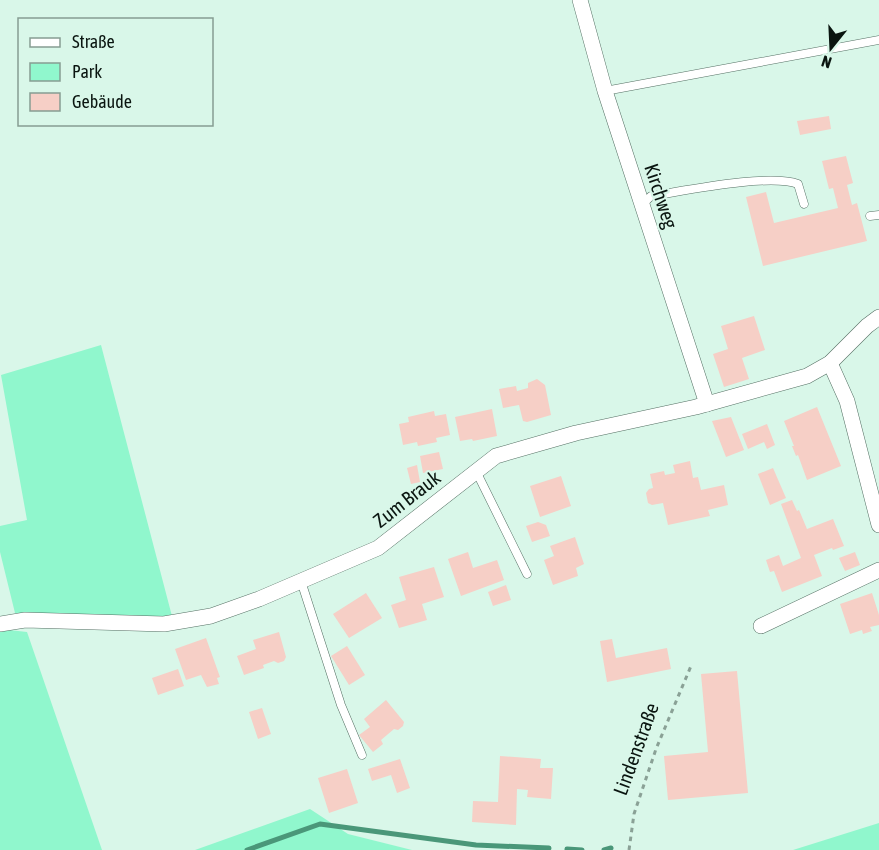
<svg xmlns="http://www.w3.org/2000/svg" width="879" height="850" font-family="'Asap Condensed',sans-serif">
  <rect width="100%" height="100%" fill="#d9f7e9"/>
  <g fill="#90f7cd">
    <path d="M101,345l72,275 -10,1 -148,-8 -15,-61v-26l27,-6 -26,-145z"/>
    <path d="M9,630l18,2 75,218h-102v-218z"/>
    <path d="M310,809l38,25 64,16h-217z"/>
    <path d="M879,823v27h-86z"/>
  </g>
  <g fill="none" stroke-linecap="round" stroke-linejoin="round">
    <g stroke="#4a9779" stroke-width="5">
      <path d="M567,849l15,1"/>
      <path d="M247,850l73,-26 156,21 73,3"/>
      <path d="M604,850l7,-2"/>
    </g>
  </g>
  <g fill="#f6cfc6">
    <path d="M829,116l2,13 -31,6 -3,-14z"/>
    <path d="M846,156l7,27 -6,2 5,20 5,-2 10,38 -104,25 -17,-69 20,-5 8,31 64,-15 -5,-20 -4,1 -7,-28z"/>
    <path d="M754,316l11,34 -23,8 7,21 -25,8 -11,-33 15,-5 -7,-23z"/>
    <path d="M537,379l8,6 6,30 -24,7 -4,-1 -4,-16 -16,3 -4,-19 17,-3 1,5 11,-3v-5z"/>
    <path d="M817,407l24,59 -34,14 -9,-25 -2,1 -4,-10h2l-10,-25z"/>
    <path d="M492,409l5,27 -24,5 -1,-2 -12,2 -5,-24z"/>
    <path d="M434,411l1,5 11,-2 4,21 -14,3 1,4 -19,4 -1,-4 -14,3 -4,-21 10,-2 -1,-5z"/>
    <path d="M731,417l13,33 -18,7 -14,-36z"/>
    <path d="M767,424l8,21 -8,4 -3,-7 -16,7 -6,-15z"/>
    <path d="M439,452l4,17 -20,4 -3,-17z"/>
    <path d="M690,461l3,17 5,-1 3,13 23,-5 4,20 -20,5 2,6 -42,9 -5,-22 -11,2 -4,-2 -2,-10 3,-4 4,-1 -3,-14 14,-3 1,4 10,-2 -2,-8z"/>
    <path d="M417,465l3,17 -9,2 -4,-16z"/>
    <path d="M773,468l13,30 -16,7 -12,-31z"/>
    <path d="M561,476l10,30 -31,11 -10,-31z"/>
    <path d="M792,500l5,11 2,-1 8,19 26,-10 11,27 -11,4 -1,-2 -18,7 8,21 -40,16 -8,-21 -4,1 -4,-12 13,-5 4,11 18,-8 -20,-54z"/>
    <path d="M538,522l8,3 4,11 -18,6 -6,-16z"/>
    <path d="M575,537l9,27 -8,4 2,8 -25,9 -9,-25 10,-4 -4,-10z"/>
    <path d="M468,552l5,16 24,-8 7,20 -43,16 -13,-37z"/>
    <path d="M855,552l5,13 -15,6 -6,-13z"/>
    <path d="M434,567l10,30 -22,7 5,16 -28,8 -8,-23 15,-5 -7,-23z"/>
    <path d="M506,585l5,15 -18,6 -5,-14z"/>
    <path d="M366,593l16,25 -33,20 -16,-24z"/>
    <path d="M872,593l7,22v10l-9,2 2,4 -9,3 -1,-4 -12,4 -10,-30z"/>
    <path d="M279,632l7,25 -2,4 -6,2 -4,-2 -11,4 1,3 -20,7 -7,-19 19,-7 -3,-9z"/>
    <path d="M206,638l14,39 -3,1 2,6 -12,3 -6,-12 -15,5 -11,-31z"/>
    <path d="M612,639l4,19 51,-10 4,21 -64,13 -7,-41z"/>
    <path d="M347,646l18,29 -16,10 -18,-29z"/>
    <path d="M178,669l6,17 -26,9 -6,-17z"/>
    <path d="M737,671l11,122 -80,7 -4,-44 44,-4 -7,-78z"/>
    <path d="M386,700l18,22 -1,4 -5,4 -4,-1 -13,11 2,4 -10,8 -14,-17 11,-8 -6,-8z"/>
    <path d="M262,708l9,26 -13,5 -9,-27z"/>
    <path d="M500,756l41,3 -1,9h13l-2,31 -24,-2 1,-7 -11,-1 -1,36 -44,-3 1,-21 25,1z"/>
    <path d="M400,759l10,29 -13,5 -6,-18 -19,6 -4,-12z"/>
    <path d="M347,769l11,34 -29,10 -11,-35z"/>
  </g>
  <g fill="none" stroke-linecap="round" stroke-linejoin="round">
    <defs>
      <g id="service">
        <path d="M605,91l274,-51"/>
        <path d="M642,205l9,-9c33,-5 118,-23 147,-12l6,20"/>
        <path d="M870,216l9,-1"/>
        <path d="M476,471l51,103"/>
        <path d="M301,581l40,124 21,50"/>
      </g>
      <g id="minor">
        <path d="M580,0l25,91 102,313"/>
        <path d="M830,363l17,38 32,124"/>
        <path d="M0,624l25,-4 139,4 47,-8 48,-17 119,-51 118,-92 80,-23 120,-26 111,-31 23,-13 37,-37 12,-9"/>
        <path d="M761,626l118,-56"/>
      </g>
    </defs>
    <use href="#service" stroke="#557064" stroke-width="9"/>
    <use href="#minor" stroke="#557064" stroke-width="16"/>
    <path stroke="#8aa196" stroke-width="3" stroke-dasharray="4.5 4.5" stroke-linecap="butt" d="M629,850l5,-36 22,-65 35,-83"/>
    <use href="#service" stroke="#fff" stroke-width="8"/>
    <use href="#minor" stroke="#fff" stroke-width="15"/>
  </g>
  <g text-anchor="middle" stroke-width="4.5" stroke-linejoin="round" paint-order="stroke">
    <g font-size="20" fill="#0a1510" stroke="#d9f7e9">
      <text transform="translate(661 196) rotate(72)" y="7">Kirchweg</text>
      <text transform="translate(407 499) rotate(-38)" y="7">Zum Brauk</text>
      <text transform="translate(636 749) rotate(-70)" y="7">Lindenstraße</text>
    </g>
  </g>
  <rect x="18" y="18" width="195" height="108" fill="#d9f7e9" stroke="#869d92" stroke-width="1.5"/>
  <rect x="30" y="38" width="30" height="9" fill="#ffffff" stroke="#869d92" stroke-width="1.5"/>
  <text x="72" y="48" font-size="18" fill="#0a1510">Straße</text>
  <rect x="30" y="63" width="30" height="18" fill="#90f7cd" stroke="#869d92" stroke-width="1.5"/>
  <text x="72" y="78" font-size="18" fill="#0a1510">Park</text>
  <rect x="30" y="93" width="30" height="18" fill="#f6cfc6" stroke="#869d92" stroke-width="1.5"/>
  <text x="72" y="108" font-size="18" fill="#0a1510">Gebäude</text>
  <g transform="translate(831 48) rotate(198)" stroke="#d9f7e9" stroke-width="4.5" paint-order="stroke">
  <path d="M0-4.5L10 22L0 15L-10 22Z" fill="#0a1510"/>
  <text y="-9" font-size="16" font-weight="bold" text-anchor="middle" fill="#0a1510">N</text>
  </g>
</svg>
